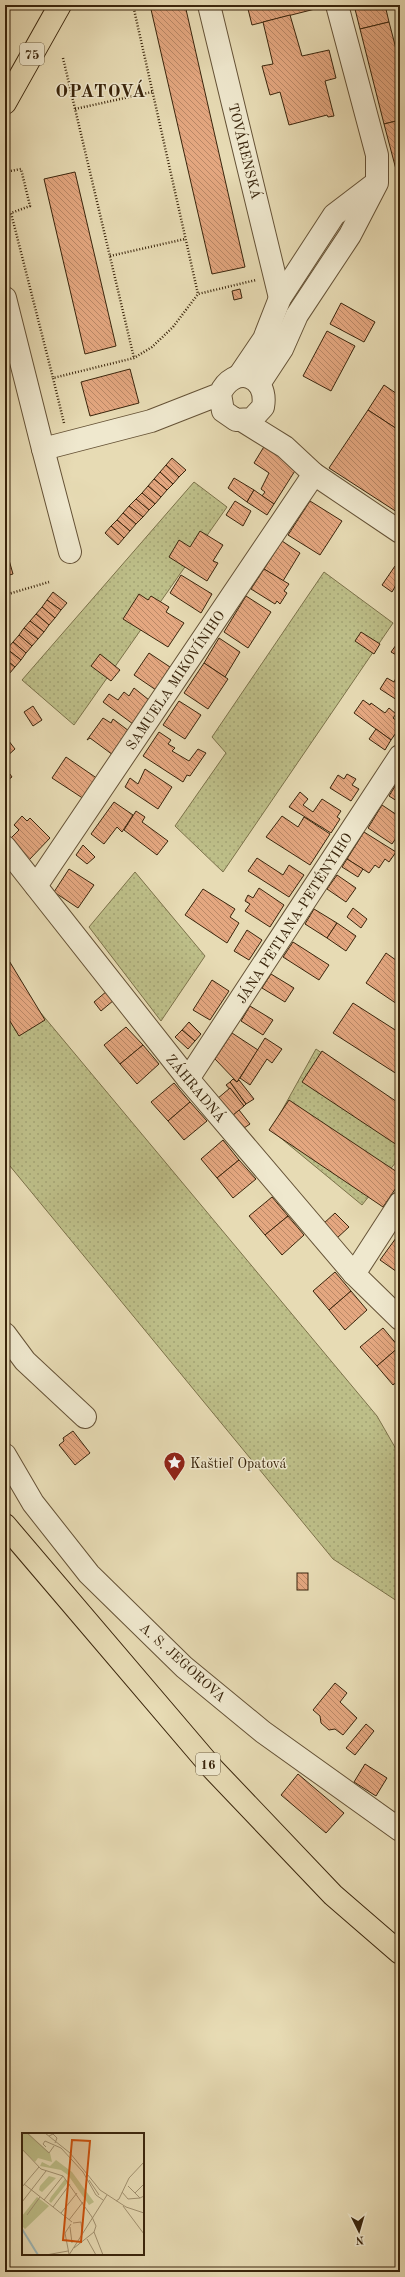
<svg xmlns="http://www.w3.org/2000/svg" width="405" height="2277" font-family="'Old Standard TT',serif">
  <defs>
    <pattern id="green-dots" width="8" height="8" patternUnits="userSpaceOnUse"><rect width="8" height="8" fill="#bdbe88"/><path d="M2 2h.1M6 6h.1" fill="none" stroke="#a3a374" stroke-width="1.8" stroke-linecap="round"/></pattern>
    <pattern id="building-back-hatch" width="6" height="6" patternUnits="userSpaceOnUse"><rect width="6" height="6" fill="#e4a780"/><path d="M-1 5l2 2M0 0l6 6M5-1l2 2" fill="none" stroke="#ba8867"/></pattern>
  </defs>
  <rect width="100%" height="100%" fill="#e7dbb4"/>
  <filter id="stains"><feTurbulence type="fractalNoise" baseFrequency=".005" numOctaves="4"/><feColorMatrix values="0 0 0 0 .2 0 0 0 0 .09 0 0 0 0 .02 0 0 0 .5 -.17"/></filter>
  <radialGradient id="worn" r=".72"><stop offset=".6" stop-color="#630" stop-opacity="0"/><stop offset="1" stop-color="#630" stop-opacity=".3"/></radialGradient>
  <g fill="url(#green-dots)" stroke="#7c724a">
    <path d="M194,482l33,25 -153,218 -52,-45z"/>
    <path d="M324,572l69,51 -170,249 -48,-46 51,-73 -14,-16z"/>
    <path d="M135,872l70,84 -44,65 -72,-94z"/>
    <path d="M5,970l372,446 23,40v147l-67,-44 -328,-399z"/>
    <path d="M316,1049l84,58v50l-38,48 -91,-75z"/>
  </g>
  <g fill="url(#building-back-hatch)" stroke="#3a250c">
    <path d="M150,5h35l60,262 -33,7z"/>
    <path d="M247,5h67l1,4 -63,16z"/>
    <path d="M354,5h31l4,17 -29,7z"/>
    <path d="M290,15l12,41 27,-6 7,28 -11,3 9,35 -6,1 -1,-2 -38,10 -9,-33 -10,3 -8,-29 11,-2 -10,-42z"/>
    <path d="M389,22l11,42v56l-16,4 -24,-95z"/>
    <path d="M400,120v56l-2,1 -14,-53z"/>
    <path d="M75,172l41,174 -31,8 -41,-175z"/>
    <path d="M240,289l2,9 -8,2 -2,-9z"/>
    <path d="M341,303l34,19 -11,20 -34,-18z"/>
    <path d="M327,331l28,15 -24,45 -28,-15z"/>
    <path d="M130,369l9,34 -49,13 -9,-34z"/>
    <path d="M384,385l16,11v35l-32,-21z"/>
    <path d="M368,410l32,21v83l-71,-46z"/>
    <path d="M265,445l33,21 -24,38 -12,-8 3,-4 -4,-3 8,-16 -15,-10z"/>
    <path d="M172,458l14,12 -7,7 -13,-12z"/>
    <path d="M166,465l13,12 -6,7 -13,-12z"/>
    <path d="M160,472l13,12 -6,6 -13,-11z"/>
    <path d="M234,478l20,12 -7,12 -19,-14z"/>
    <path d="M154,479l13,11 -6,7 -13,-11z"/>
    <path d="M148,486l13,11 -6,7 -13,-11z"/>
    <path d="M254,490l20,14 -7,11 -20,-13z"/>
    <path d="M142,493l13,11 -6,6 -13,-11z"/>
    <path d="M136,499l13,11 -6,7 -14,-11z"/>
    <path d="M235,501l16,10 -8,15 -17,-11z"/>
    <path d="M310,501l32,20 -22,34 -32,-20z"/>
    <path d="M129,506l14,11 -7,7 -13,-11z"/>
    <path d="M123,513l13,11 -6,7 -13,-11z"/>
    <path d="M117,520l13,11 -6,7 -13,-12z"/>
    <path d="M111,526l13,12 -6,7 -13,-12z"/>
    <path d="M200,531l23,14 -10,16 5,2 -11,18 -38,-24 10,-17 11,7z"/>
    <path d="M282,541l18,12 -17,28 -19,-12z"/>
    <path d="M5,546l8,28 -8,2z"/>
    <path d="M395,566l5,3v9l-8,14 -10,-7z"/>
    <path d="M264,569l25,15 -5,7 3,2 -7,11 -3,-3 -2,3 -24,-15z"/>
    <path d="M181,575l31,19 -11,19 -31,-20z"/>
    <path d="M53,592l14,11 -6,7 -14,-10z"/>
    <path d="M139,594l9,6 3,-4 18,11 -3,5 18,11 -16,24 -45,-28z"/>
    <path d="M246,596l25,16 -23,36 -24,-16z"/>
    <path d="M47,600l14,10 -6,8 -13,-11z"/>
    <path d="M42,607l13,11 -6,7 -13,-11z"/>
    <path d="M36,614l13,11 -5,7 -14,-11z"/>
    <path d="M30,621l14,11 -6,7 -14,-11z"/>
    <path d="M24,628l14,11 -6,7 -13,-11z"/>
    <path d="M361,632l19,12 -6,10 -19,-13z"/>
    <path d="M19,635l13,11 -6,7 -13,-11z"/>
    <path d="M219,638l21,14 -15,25 -21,-14z"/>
    <path d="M399,641h1v16l-9,-5z"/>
    <path d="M13,642l13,11 -5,7 -14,-11z"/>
    <path d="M7,649l14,11 -6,7 -10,-8z"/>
    <path d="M149,653l21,14 -14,23 -22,-15z"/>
    <path d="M100,654l20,16 -9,11 -20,-15z"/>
    <path d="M5,659l10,8 -6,7 -4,-3z"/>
    <path d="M204,663l24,16 -20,30 -24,-16z"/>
    <path d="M387,678l7,4 2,-4 4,3v21l-20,-13z"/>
    <path d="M134,688l15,12 -16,24 -30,-22 6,-8 9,6 6,-8 5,4z"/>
    <path d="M363,700l7,5 1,-2 14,10 4,-5 7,6 -3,4 7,5v4l-9,13 -37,-27z"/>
    <path d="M179,701l22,14 -16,24 -22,-14z"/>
    <path d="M33,706l9,14 -9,6 -9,-14z"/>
    <path d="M103,718l8,5 2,-4 16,12 -16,24 -23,-17 -3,2z"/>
    <path d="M376,729l15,11 -6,10 -16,-11z"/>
    <path d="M159,732l12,8 -3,4 7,4 -3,3 17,10 9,-12 8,4 -16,23 -3,-1 -4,7 -40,-26z"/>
    <path d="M5,736l10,13 -10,9z"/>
    <path d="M66,757l32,22 -14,20 -32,-21z"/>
    <path d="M5,767l7,10 -7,5z"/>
    <path d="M145,769l27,18 -14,22 -33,-22 5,-9 8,6z"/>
    <path d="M347,774l9,5 -4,6 7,4 -8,12 -21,-13 8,-13 6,4z"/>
    <path d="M400,778v25l-11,-7z"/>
    <path d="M300,792l8,7 -5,6 10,7 9,-13 19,12 -4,6 3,2 -9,14 -42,-26z"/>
    <path d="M114,802l19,13 -11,17 -5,-5 -13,17 -13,-10z"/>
    <path d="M382,805l18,12v15l-8,12 -24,-16z"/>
    <path d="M136,811l9,6 -3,5 26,19 -11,14 -33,-25z"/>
    <path d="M22,816l5,5 3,-3 20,20 -21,22 -20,-20 10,-10 -5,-5z"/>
    <path d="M282,816l16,11 6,-10 26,17 -20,31 -44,-28z"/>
    <path d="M364,832l32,20 -7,10 -4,-3 -6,9 -4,-3 -6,8 -22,-14z"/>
    <path d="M83,845l12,12 -8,7 -11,-9z"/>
    <path d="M257,858l26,17 6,-10 15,10 -15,22 -41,-26z"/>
    <path d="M347,859l16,10 -5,8 -16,-10z"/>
    <path d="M69,869l25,16 -16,23 -24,-16z"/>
    <path d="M337,875l19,13 -10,14 -19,-13z"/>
    <path d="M259,888l25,17 -14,22 -25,-16 5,-7 -5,-3 3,-6 5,3z"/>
    <path d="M203,889l32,20 -5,8 9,6 -12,20 -42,-28z"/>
    <path d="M353,908l14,11 -6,9 -14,-11z"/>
    <path d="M314,909l23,14 -10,15 -22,-14z"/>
    <path d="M337,923l19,13 -10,15 -19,-13z"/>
    <path d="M247,930l15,10 -13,20 -15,-9z"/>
    <path d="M293,942l36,23 -10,15 -36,-23z"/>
    <path d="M386,953l14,10v43l-34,-23z"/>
    <path d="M5,954l40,66 -26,16 -14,-23z"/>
    <path d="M271,974l23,14 -9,14 -23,-14z"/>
    <path d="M212,980l17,11 -19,29 -17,-10z"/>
    <path d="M107,991l7,9 -13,11 -7,-9z"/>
    <path d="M353,1003l47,30v43l-67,-43z"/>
    <path d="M250,1006l23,14 -10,15 -22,-14z"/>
    <path d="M189,1022l12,12 -6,7 -13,-11z"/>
    <path d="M126,1027l17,18 -23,19 -16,-19z"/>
    <path d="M182,1030l13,11 -7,8 -13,-12z"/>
    <path d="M232,1033l26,17 -21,32 -22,-23z"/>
    <path d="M265,1038l17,11 -10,14 -5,-4 -17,26 -10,-7z"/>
    <path d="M143,1045l16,19 -22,20 -17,-20z"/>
    <path d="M322,1051l78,53v43l-98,-65z"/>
    <path d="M233,1079l4,3 2,-2 15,19 -8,5 -16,-22z"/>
    <path d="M230,1082l16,22 -2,2 -18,-21z"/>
    <path d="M174,1083l16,19 -22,19 -17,-19z"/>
    <path d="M230,1088l14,18 -13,11 -14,-18z"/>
    <path d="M289,1100l111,74v8l-17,25 -114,-77z"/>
    <path d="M190,1102l17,19 -23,19 -16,-19z"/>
    <path d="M239,1110l11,14 -9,6 -10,-13z"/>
    <path d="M223,1140l16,20 -22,18 -16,-19z"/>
    <path d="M239,1160l17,19 -23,19 -16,-20z"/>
    <path d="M272,1197l16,19 -23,19 -16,-19z"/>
    <path d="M335,1213l14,14 -12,11 -14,-14z"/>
    <path d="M288,1216l16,19 -22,20 -17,-20z"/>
    <path d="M396,1238l4,3v33l-20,-14z"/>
    <path d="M335,1272l16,19 -22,19 -16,-19z"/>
    <path d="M351,1291l16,19 -22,20 -16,-20z"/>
    <path d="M383,1328l16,19 -22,19 -17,-19z"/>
    <path d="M399,1347l1,32 -7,6 -16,-19z"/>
    <path d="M73,1431l17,22 -15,12 -16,-20 5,-4 -1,-3z"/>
    <rect x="297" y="1573" width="11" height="17"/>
    <path d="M335,1683l12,10 -7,9 17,16 -14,17 -8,-6 -6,1 -8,-7 -1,-7 -7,-6z"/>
    <path d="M366,1724l8,7 -19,24 -9,-7z"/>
    <path d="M365,1764l22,14 -11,18 -22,-14z"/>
    <path d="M298,1774l46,39 -18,20 -45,-38z"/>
  </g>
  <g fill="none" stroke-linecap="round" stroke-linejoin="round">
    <defs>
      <g id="minor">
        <path d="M209,5l71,293"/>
        <path d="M5,298l38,151 108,-28 69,-27c13,-30 49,-20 43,13l-11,12 -16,1 -13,-9 -3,-17"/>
        <path d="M239,376l25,-37 16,-41 54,-83 38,-29"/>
        <path d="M259,384l23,-35 15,-34 53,-80 27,-52v-28l-40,-150"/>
        <path d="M243,421l42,26 29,27 86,58"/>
        <path d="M43,449l27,103"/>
        <path d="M5,847l183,232 166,195 46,45"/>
        <path d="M36,886l278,-412"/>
        <path d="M188,1079l212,-323"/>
        <path d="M354,1274l46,-71"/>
        <path d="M5,1334l20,27 60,56"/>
        <path d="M5,1455l28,48 56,71 95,93 79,65 137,98"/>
      </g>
      <g id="major">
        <path d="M5,103l55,-98"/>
        <path d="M5,1525l208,244 120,126 67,58"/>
      </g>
    </defs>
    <use href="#minor" stroke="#655236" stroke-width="24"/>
    <use href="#major" stroke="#3a250c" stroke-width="24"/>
    <g stroke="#3a250c" stroke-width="2.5" stroke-dasharray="1 2" stroke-linecap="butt">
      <path d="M85,5l2,1"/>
      <path d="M133,5l65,289"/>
      <path d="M63,58l71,300"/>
      <path d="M75,109l77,-17"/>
      <path d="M5,172l16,-3 9,37 -19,7 42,165"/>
      <path d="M110,256l75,-17"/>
      <path d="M64,423l-11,-45 81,-20 18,-11 21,-20 25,-33 58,-14"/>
      <path d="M5,595l44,-13"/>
    </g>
    <use href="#minor" stroke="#efe8ce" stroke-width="22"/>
    <use href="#major" stroke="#e7dbb4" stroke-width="22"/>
  </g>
  <defs>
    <symbol id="sight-pin" viewBox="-11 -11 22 30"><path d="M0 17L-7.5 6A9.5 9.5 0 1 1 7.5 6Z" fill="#8f2418" stroke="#efe8ce"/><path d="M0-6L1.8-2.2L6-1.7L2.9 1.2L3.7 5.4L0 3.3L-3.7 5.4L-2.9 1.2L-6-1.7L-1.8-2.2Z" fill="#fff"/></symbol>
  </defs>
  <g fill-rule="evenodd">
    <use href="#sight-pin" x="162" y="1450" width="25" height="34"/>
  </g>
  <g text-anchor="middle" stroke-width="3" stroke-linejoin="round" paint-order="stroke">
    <g fill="#efe8ce" stroke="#706046" stroke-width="1">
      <rect x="20" y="43" width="24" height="22" rx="3"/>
      <rect x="196" y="1753" width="24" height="22" rx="3"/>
    </g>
    <g font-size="13" font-weight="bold" fill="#3a250c">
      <text x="32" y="59">75</text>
      <text x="208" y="1769">16</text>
    </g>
    <g font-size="14" fill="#3a250c" stroke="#efe8ce">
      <text transform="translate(245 151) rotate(76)" y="5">TOVÁRENSKÁ</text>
      <text transform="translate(175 680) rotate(-56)" y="5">SAMUELA MIKOVÍNIHO</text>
      <text transform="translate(294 918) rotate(-57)" y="5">JÁNA PETIANA-PETÉNYIHO</text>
      <text transform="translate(196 1088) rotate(50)" y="5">ZÁHRADNÁ</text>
      <text transform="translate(183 1662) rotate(42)" y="5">A. S. JEGOROVA</text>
    </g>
    <g font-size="14" fill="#3a250c" stroke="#efe8ce" text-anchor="start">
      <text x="190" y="1468">Kaštieľ Opatová</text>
    </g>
    <g font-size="18" font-weight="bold" letter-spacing="1" fill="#3a250c" stroke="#efe8ce">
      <text x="101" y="97">OPATOVÁ</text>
    </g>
  </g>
  <g transform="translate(22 2133)">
    <rect width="122" height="122" fill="#e7dbb4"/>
    <path d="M0,0h6l22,20 2,9 -14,-4 -3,4 -13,-12zM34,27l16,12 22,30 -5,3 -21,-30 -7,-5 -21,-4 2,-4 8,4zM27,43l7,2 -14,14 -3,-2 1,-4zM43,46l3,3 -17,21 -2,-2 2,-4zM15,64l12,9 -24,23 -3,-3v-10z" fill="#bdbe88"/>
    <path fill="none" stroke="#9db8b9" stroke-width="2" d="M0,96l16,26"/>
    <path fill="none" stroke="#a29271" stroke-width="1" d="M5,0l22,20 5,-7M23,0l25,20 30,37 26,17 18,6M27,3l4,-2 4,4 -2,5M24,14l-3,-3 2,-3 16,7 22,24 13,23 7,5M0,16l19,20 22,7 29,41 4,9 -2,6 -20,16M67,47l10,15M2,51l48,38M106,53l12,12 4,-2M0,54l17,-20M100,59l6,7 12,-1M113,60l9,-9M22,67l19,-24M94,68l3,-2 10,-21 15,-16M0,69l24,-31M101,73l21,28M31,74l17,-23M39,80l16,-20M5,82l13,-18M47,87l14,-18M51,90l8,-1 1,9M48,94l2,16M72,99l9,23M65,106l9,16M47,121l-4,-21 6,-9M24,122l22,-4M47,122l38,-60"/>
    <path fill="#ce510c" fill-opacity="0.15" stroke="#ce510c" stroke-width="2" d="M50,7l18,1 -9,101 -18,-2z"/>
    <rect width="122" height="122" fill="none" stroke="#3a250c" stroke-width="2"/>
  </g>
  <rect width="405" height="2277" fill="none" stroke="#e7dbb4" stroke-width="20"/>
  <rect x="6" y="6" width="393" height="2265" fill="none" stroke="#3a250c" stroke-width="2"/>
  <rect x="10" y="10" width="385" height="2257" fill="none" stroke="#3a250c"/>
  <g transform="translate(359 2231) rotate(175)" stroke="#efe8ce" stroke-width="3" paint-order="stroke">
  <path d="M0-3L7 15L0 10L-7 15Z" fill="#3a250c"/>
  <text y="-6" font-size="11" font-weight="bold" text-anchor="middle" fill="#3a250c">N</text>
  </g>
  <rect width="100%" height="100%" filter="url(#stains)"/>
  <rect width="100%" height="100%" fill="url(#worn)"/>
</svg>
